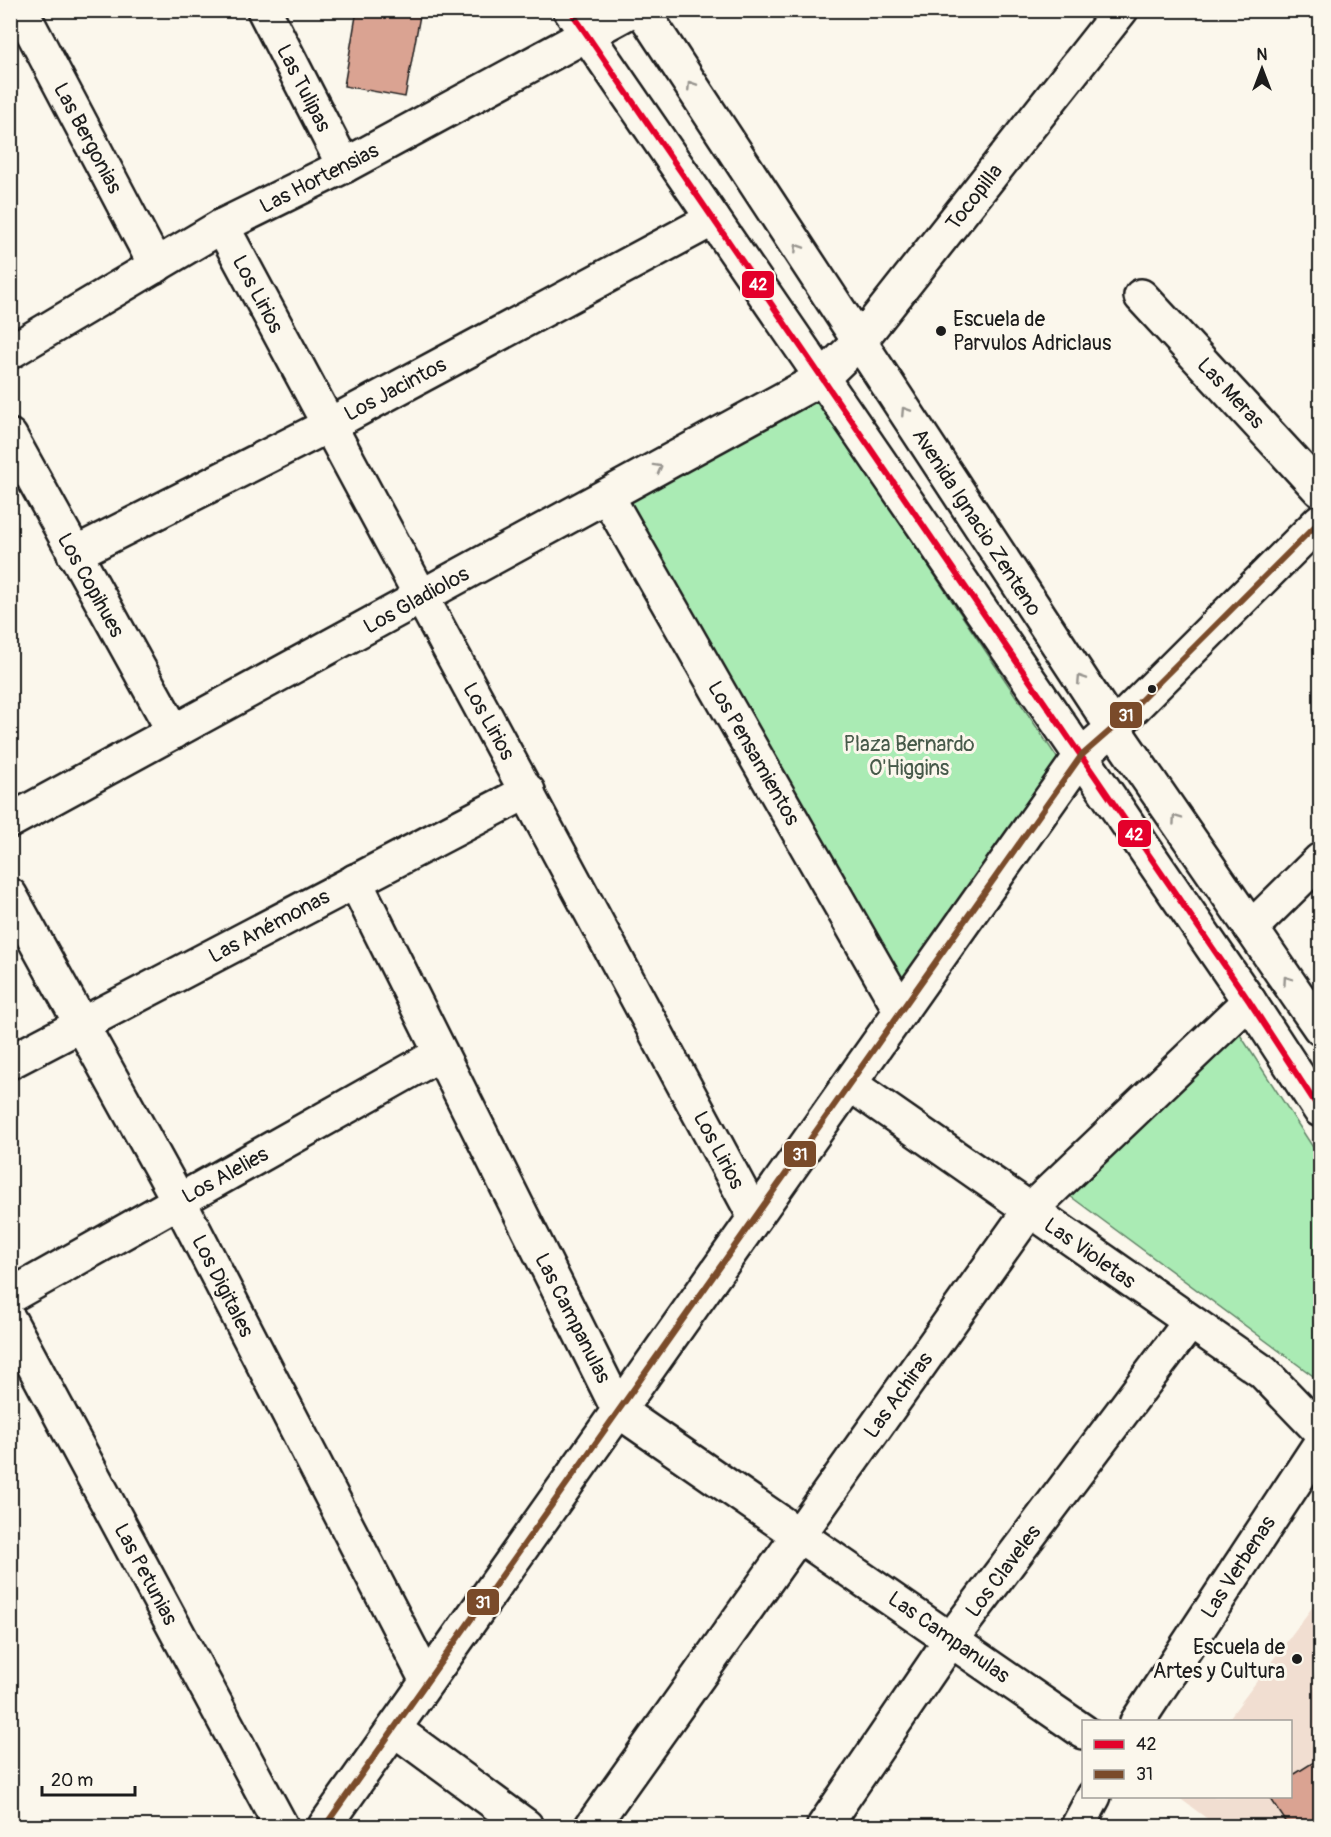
<svg xmlns="http://www.w3.org/2000/svg" width="1331" height="1837" font-family="Pangolin,sans-serif">
  <rect width="100%" height="100%" fill="#fbf7ec"/>
  <filter id="ink" filterUnits="userSpaceOnUse"><feTurbulence type="fractalNoise" baseFrequency=".0167" numOctaves="2"/><feDisplacementMap in="SourceGraphic" scale="12" xChannelSelector="R" yChannelSelector="G"/><feConvolveMatrix kernelMatrix="1 2 1 2 8 2 1 2 1" color-interpolation-filters="sRGB"/></filter>
  <g filter="url(#ink)">
    <path fill="#f1ded1" d="M1320,1597v229h-103l-39,-29 112,-1v-74l-63,-1z"/>
    <g fill="#aaebb4" stroke="#638468" stroke-width="1.5">
      <path d="M818,401l242,361 -160,221 -279,-479z"/>
      <path d="M1237,1030l83,128v223l-250,-185z"/>
    </g>
    <g fill="#daa392" stroke="#1c1c1c" stroke-width="1.5">
      <path d="M357,10h64l-16,87 -61,-11z"/>
      <path d="M1320,1758v68h-31l-20,-30h21v-19z"/>
    </g>
    <g fill="none" stroke-linecap="round" stroke-linejoin="round">
      <defs>
        <g id="minor">
          <path d="M21,10l135,256"/>
          <path d="M264,10l80,156"/>
          <path d="M222,226l533,991"/>
          <path d="M1141,296l179,194"/>
          <path d="M10,352l212,-126 122,-60 288,-156"/>
          <path d="M10,436l164,296"/>
          <path d="M607,496l294,515"/>
          <path d="M74,554l255,-129 384,-206"/>
          <path d="M10,821l812,-443 37,-36 262,-332"/>
          <path d="M355,881l264,530 465,321"/>
          <path d="M10,895l169,306 248,480"/>
          <path d="M1251,928l69,-68"/>
          <path d="M10,1062l518,-271"/>
          <path d="M850,1084l413,288 57,59"/>
          <path d="M10,1296l430,-242"/>
          <path d="M10,1321l271,505"/>
          <path d="M1137,1722l183,-278"/>
          <path d="M394,1729l132,97"/>
          <path d="M325,1826l756,-1070 32,-28 207,-207"/>
          <path d="M592,1826l437,-615 220,-210"/>
          <path d="M824,1826l128,-188 238,-316"/>
          <path d="M1078,1826l16,-30"/>
        </g>
        <g id="major">
          <path d="M570,10l679,991 71,109"/>
          <path d="M642,10l471,718 207,300"/>
        </g>
      </defs>
      <use href="#minor" stroke="#1c1c1c" stroke-width="38"/>
      <use href="#major" stroke="#1c1c1c" stroke-width="38"/>
      <use href="#minor" stroke="#fbf7ec" stroke-width="33"/>
      <use href="#major" stroke="#fbf7ec" stroke-width="33"/>
      <defs>
        <path id="bus-1" d="M570,10l679,991 71,109"/>
        <path id="bus-2" d="M325,1826l756,-1070 32,-28 207,-207"/>
      </defs>
      <use href="#bus-1" stroke="#fbf7ec" stroke-width="10"/>
      <use href="#bus-2" stroke="#fbf7ec" stroke-width="10"/>
      <use href="#bus-1" stroke="#e4002b" stroke-width="6"/>
      <use href="#bus-2" stroke="#7a4b2a" stroke-width="6"/>
    </g>
    <defs><path id="oneway-chevron" d="M-2-3.5L2.5 0L-2 3.5" fill="none" stroke-width="1.6" stroke-linecap="round" stroke-linejoin="round" transform="scale(1.5)"/></defs>
    <g stroke="#97948e">
      <use href="#oneway-chevron" transform="translate(691 85) rotate(-123)"/>
      <use href="#oneway-chevron" transform="translate(798 248) rotate(-123)"/>
      <use href="#oneway-chevron" transform="translate(905 411) rotate(-123)"/>
      <use href="#oneway-chevron" transform="translate(658 468) rotate(-29)"/>
      <use href="#oneway-chevron" transform="translate(1081 679) rotate(-123)"/>
      <use href="#oneway-chevron" transform="translate(1176 819) rotate(-125)"/>
      <use href="#oneway-chevron" transform="translate(1287 980) rotate(-125)"/>
    </g>
  </g>
  <g fill="#1c1c1c" stroke="#fbf7ec" stroke-width="2">
    <circle cx="941" cy="331" r="6"/>
    <circle cx="1152" cy="689" r="5"/>
    <circle cx="1297" cy="1659" r="6"/>
  </g>
  <g text-anchor="middle" stroke-width="6" stroke-linejoin="round" paint-order="stroke">
    <g font-size="21" fill="#1c1c1c" stroke="#fbf7ec">
      <text transform="translate(304 88) rotate(63)" y="7">Las Tulipas</text>
      <text transform="translate(88 138) rotate(62)" y="7">Las Bergonias</text>
      <text transform="translate(319 178) rotate(-27)" y="7">Las Hortensias</text>
      <text transform="translate(974 197) rotate(-52)" y="7">Tocopilla</text>
      <text transform="translate(258 294) rotate(62)" y="7">Los Lirios</text>
      <text transform="translate(395 389) rotate(-28)" y="7">Los Jacintos</text>
      <text transform="translate(1231 393) rotate(47)" y="7">Las Meras</text>
      <text transform="translate(977 522) rotate(57)" y="7">Avenida Ignacio Zenteno</text>
      <text transform="translate(91 585) rotate(61)" y="7">Los Copihues</text>
      <text transform="translate(416 600) rotate(-29)" y="7">Los Gladiolos</text>
      <text transform="translate(489 721) rotate(61)" y="7">Los Lirios</text>
      <text transform="translate(754 753) rotate(60)" y="7">Los Pensamientos</text>
      <text transform="translate(269 926) rotate(-28)" y="7">Las Anémonas</text>
      <text transform="translate(719 1150) rotate(62)" y="7">Los Lirios</text>
      <text transform="translate(225 1175) rotate(-29)" y="7">Los Alelies</text>
      <text transform="translate(1090 1253) rotate(35)" y="7">Las Violetas</text>
      <text transform="translate(223 1286) rotate(63)" y="7">Los Digitales</text>
      <text transform="translate(573 1318) rotate(63)" y="7">Las Campanulas</text>
      <text transform="translate(898 1395) rotate(-54)" y="7">Las Achiras</text>
      <text transform="translate(1238 1567) rotate(-57)" y="7">Las Verbenas</text>
      <text transform="translate(1003 1571) rotate(-53)" y="7">Los Claveles</text>
      <text transform="translate(146 1574) rotate(62)" y="7">Las Petunias</text>
      <text transform="translate(949 1637) rotate(35)" y="7">Las Campanulas</text>
    </g>
    <g font-size="21" fill="#1c1c1c" stroke="#fbf7ec" text-anchor="start">
      <text x="953" y="326">Escuela de<tspan x="953" dy="24">Parvulos Adriclaus</tspan></text>
      <text x="1285" y="1654" text-anchor="end">Escuela de<tspan x="1285" dy="24">Artes y Cultura</tspan></text>
    </g>
    <g font-size="21" fill="#475a4a" stroke="#fbf7ec">
      <text x="909" y="751">Plaza Bernardo<tspan x="909" dy="24">O'Higgins</tspan></text>
    </g>
  </g>
  <g stroke="#fbf7ec" stroke-width="2">
    <rect x="741" y="270" width="34" height="29" rx="6" fill="#e4002b"/>
    <rect x="1109" y="701" width="34" height="28" rx="6" fill="#7a4b2a"/>
    <rect x="1117" y="819" width="35" height="29" rx="6" fill="#e4002b"/>
    <rect x="783" y="1140" width="34" height="28" rx="6" fill="#7a4b2a"/>
    <rect x="466" y="1588" width="34" height="28" rx="6" fill="#7a4b2a"/>
  </g>
  <g font-size="16" text-anchor="middle" font-weight="bold" fill="#fff">
    <text x="758" y="290">42</text>
    <text x="1126" y="721">31</text>
    <text x="1134" y="840">42</text>
    <text x="800" y="1160">31</text>
    <text x="483" y="1608">31</text>
  </g>
  <rect width="1331" height="1837" fill="none" stroke="#fbf7ec" stroke-width="36"/>
  <rect x="18" y="18" width="1295" height="1801" fill="none" stroke="#1c1c1c" stroke-width="2" filter="url(#ink)"/>
  <rect x="1082" y="1720" width="210" height="78" fill="#fbf7ec" stroke="#a29f99" stroke-width="1.5"/>
  <rect x="1094" y="1740" width="30" height="9" fill="#e4002b" stroke="#a29f99" stroke-width="1.5"/>
  <text x="1136" y="1750" font-size="18" fill="#1c1c1c">42</text>
  <rect x="1094" y="1770" width="30" height="9" fill="#7a4b2a" stroke="#a29f99" stroke-width="1.5"/>
  <text x="1136" y="1780" font-size="18" fill="#1c1c1c">31</text>
  <g transform="translate(1262 69)" stroke="#fbf7ec" stroke-width="4.5" paint-order="stroke">
  <path d="M0-4.5L10 22L0 15L-10 22Z" fill="#1c1c1c"/>
  <text y="-9" font-size="16" font-weight="bold" text-anchor="middle" fill="#1c1c1c">N</text>
  </g>
  <path d="M42 1786v9h93v-9" fill="none" stroke="#1c1c1c" stroke-width="3"/>
  <text x="51" y="1786" font-size="18" fill="#1c1c1c" stroke="#fbf7ec" stroke-width="4.5" paint-order="stroke">20 m</text>
</svg>
